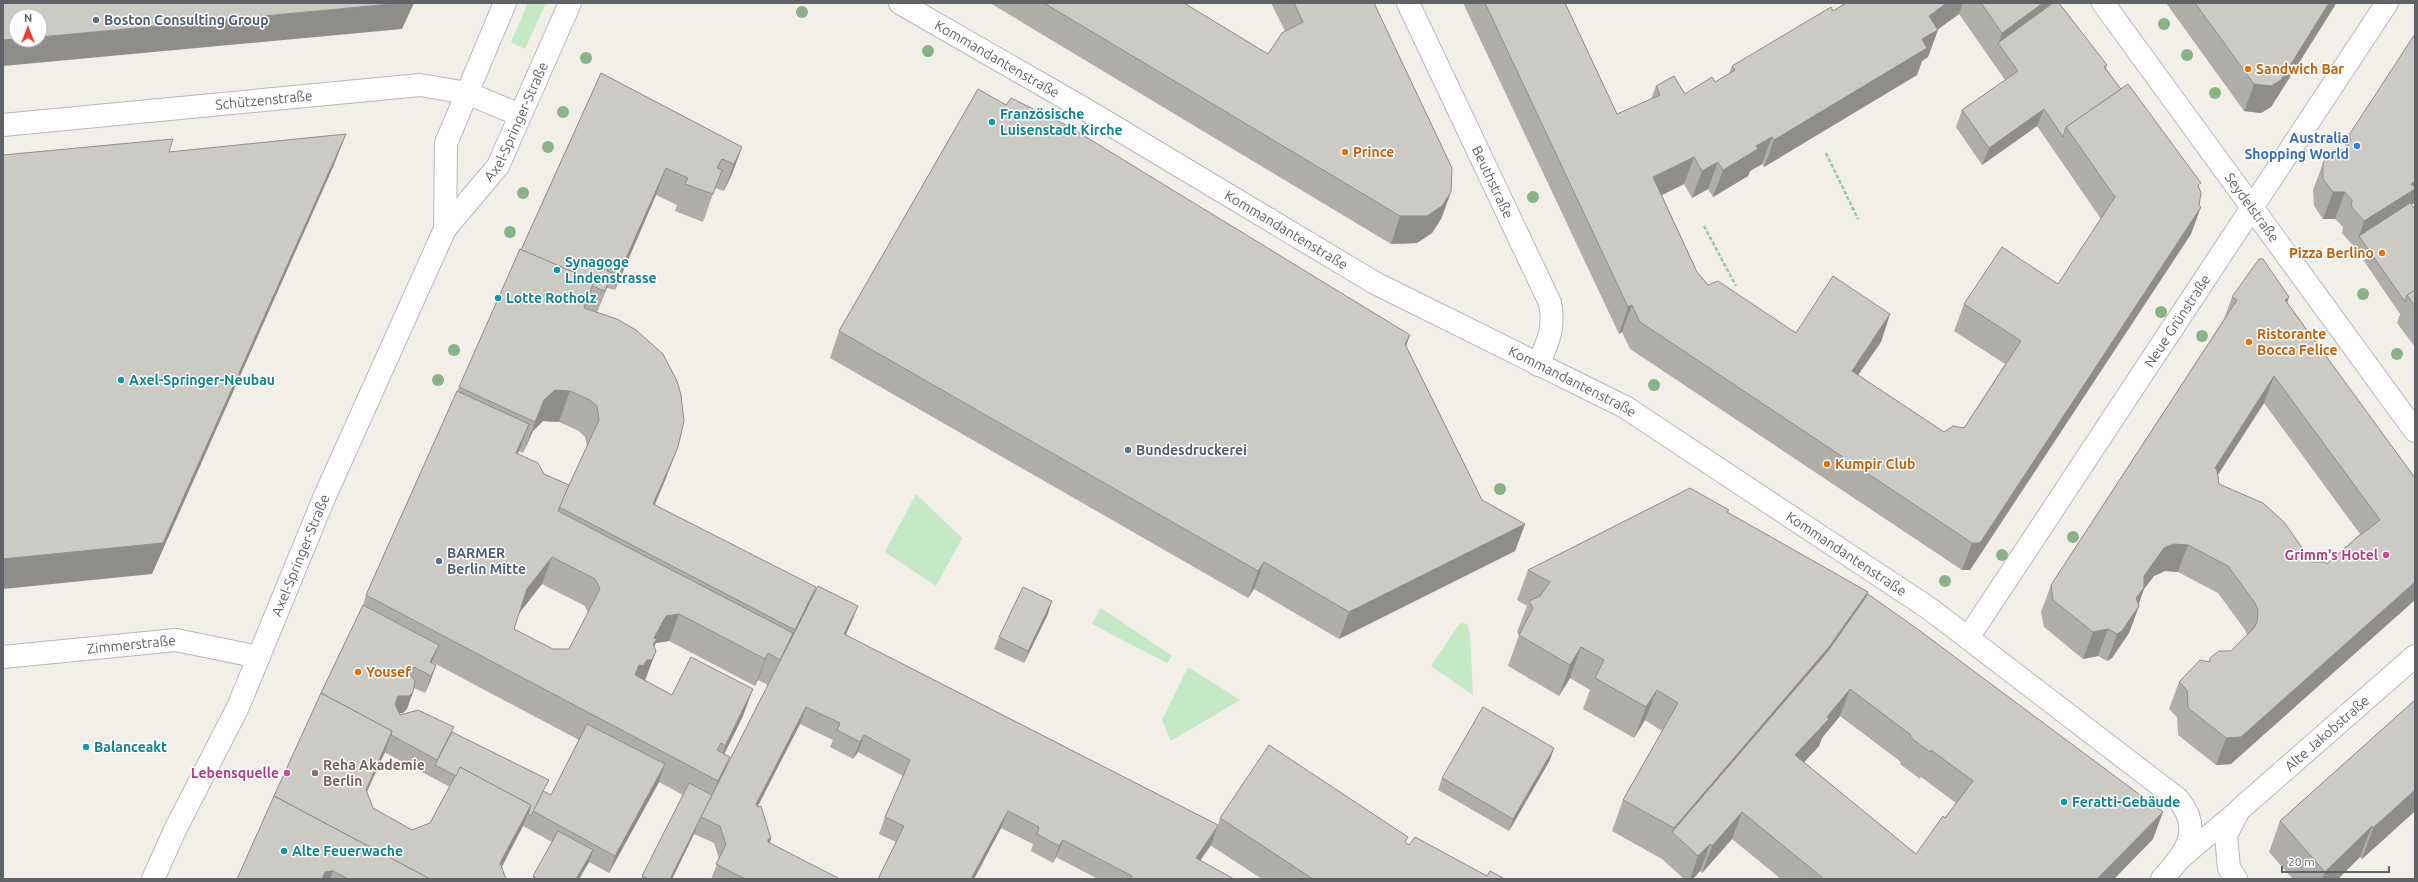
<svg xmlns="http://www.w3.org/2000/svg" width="2418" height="882" font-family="Ubuntu,sans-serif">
  <rect width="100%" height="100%" fill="#f1efe8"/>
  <g fill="#c5e8c5">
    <path d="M528,3h18l-21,46 -14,-7z"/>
    <path d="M916,494l46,44 -26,48 -51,-34z"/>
    <path d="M1101,608l71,48 -5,7 -75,-39z"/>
    <path d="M1460,623l7,1 3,9 3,62 -42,-29z"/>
    <path d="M1188,667l52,33 -69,41 -9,-21z"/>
  </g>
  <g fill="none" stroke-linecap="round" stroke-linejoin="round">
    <defs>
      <path id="service" d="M2178,861l58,-49"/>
      <g id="minor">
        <path id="s1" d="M900,3l188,108 287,172 250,124 305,202 248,190c26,31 7,55 -16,80"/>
        <path id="s2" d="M1408,3l142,300c5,25 -2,39 -12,62"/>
        <path id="s3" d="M2103,3l312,428"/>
        <path id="s4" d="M3,125l417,-40 47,8 53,22"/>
        <path id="s5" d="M1968,638l419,-635"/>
        <path id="s6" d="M3,657l173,-17 83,17"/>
        <path id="s7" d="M2236,879l-7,-11 -3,-33 13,-25 176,-154"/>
      </g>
      <g id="secondary">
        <path d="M445,229l1,-86 59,-140"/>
        <path id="s8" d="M153,879l22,-49 63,-123 86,-209 121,-269 53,-63 72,-163"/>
      </g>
    </defs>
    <use href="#service" stroke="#b5b8bc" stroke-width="22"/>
    <use href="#minor" stroke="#b5b8bc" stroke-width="24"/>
    <use href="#secondary" stroke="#b6babf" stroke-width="24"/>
    <g stroke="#9cc7a9" stroke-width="2.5" stroke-dasharray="4 2" stroke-linecap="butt">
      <path d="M1826,153l32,66"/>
      <path d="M1704,226l32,60"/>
    </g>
    <use href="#service" stroke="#fff" stroke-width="20"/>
    <use href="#minor" stroke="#fff" stroke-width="22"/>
    <use href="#secondary" stroke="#fff" stroke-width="22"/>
  </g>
  <g fill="#89b387">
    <circle cx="802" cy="12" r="6"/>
    <circle cx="2164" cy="24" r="6"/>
    <circle cx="928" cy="51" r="6"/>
    <circle cx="2187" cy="55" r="6"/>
    <circle cx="586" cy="58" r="6"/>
    <circle cx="2215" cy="93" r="6"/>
    <circle cx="563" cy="112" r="6"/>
    <circle cx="548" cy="147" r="6"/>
    <circle cx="523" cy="193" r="6"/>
    <circle cx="1533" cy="197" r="6"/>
    <circle cx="510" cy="232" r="6"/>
    <circle cx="2363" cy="294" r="6"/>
    <circle cx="2161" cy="312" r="6"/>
    <circle cx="2202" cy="336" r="6"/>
    <circle cx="454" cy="350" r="6"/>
    <circle cx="2397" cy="354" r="6"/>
    <circle cx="438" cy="380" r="6"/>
    <circle cx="1654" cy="385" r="6"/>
    <circle cx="1500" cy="489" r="6"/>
    <circle cx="2073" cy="537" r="6"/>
    <circle cx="2002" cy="555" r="6"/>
    <circle cx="1945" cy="581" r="6"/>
  </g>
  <g fill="#afaea9" fill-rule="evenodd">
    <path d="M990,3h194l84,51 17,-23 -14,-28h103l77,189 -10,27 -9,14 -15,10 -26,1z"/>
    <path d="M1463,3h102l52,111 34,-15 5,-13 29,8 30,-12 14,-8 3,-8 101,-55 13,-8h213l48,62 -1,3 15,21 78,99 -8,46 -221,336h-8l-332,-221 -8,-17 -3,2zM1959,14l46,66 -43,30 -6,17 26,38 55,-39 64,93 -43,65 -94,20 -10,27 51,33 -41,64 -20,4 -86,-57 23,-33 9,-28 -94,19 -88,-48 -11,-13 -35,-77 22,-11 8,14 16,-9 5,8 35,-21 2,-5 12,-7 2,3 153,-92 5,-14 6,-4 10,-28z"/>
    <path d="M2166,3h170l-2,4 -63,100 -10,6 -17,-2z"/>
    <path d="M601,73l141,74 -10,27 -8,17 -9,-3 -12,34 -28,-11 2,-6 -21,-10 -41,95 -8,-2 -10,24 69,166 -11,27 156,94 47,7 -7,17 -5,12 372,190 2,-7 186,25 3,2 78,31 18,3h-243l-52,-34h1l-11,15 34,19h-136l-42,-22 -3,6 -22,-12 2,-7 -32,-16 -27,51h-96l18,-37 -17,-8 6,-17 18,-41 -45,-24 -5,7 -23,-12 3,-7 -33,-16 -42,82 11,37 71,36h-129l8,-20 -5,-16 -20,-9 -22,45h-31l42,-84 -24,-13 -50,91 -20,-11 -10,17h-47l20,-37 -29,-16 -21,41 4,12h-269l84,-186 42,-88 3,-10 93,-208zM543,421l16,1 20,9 6,6 2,10 -18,38 -25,-11 -26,-20 1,-3 4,2 10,-22zM542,584l43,22 3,6 -19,37h-16l-39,-20 4,-15zM669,641l86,45 3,-6 10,5 -41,80 -3,-11 19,-38 -71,-21 -27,-15 9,-34 2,-3zM432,662l147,78 -28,55 -6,-3 -93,-60 -52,-17 -1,-2h4l4,-4 7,-21 11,5 5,-11 6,-17 -4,-2zM384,752l66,35 -20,36 -18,7 -39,-22 -6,-16z"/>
    <path d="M2349,135l66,69h-4l4,5v138l-18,-24 3,-9 -45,-66 -13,-15 1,-6 -8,-8h-12l-9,-13 -1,-16 10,-27 21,-13z"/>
    <path d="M2232,297h57l-2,5 128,176 -184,286 -15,1 -38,-30 -1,-18 -8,-8 10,-27 30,-20 1,-4 21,-7 16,-16 -2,-5 -27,-37 -40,-21 -13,-1 -11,5 -10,13 -6,16 1,1 -10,27 -17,25 -5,3 -9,-5 -15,3 -39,-32 -3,-15 10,-27 173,-266zM2264,403l96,131 -33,30 -15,-2 -93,-78 -1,-10z"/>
    <path d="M839,331l571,4 -4,11 76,154 43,24 -10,27 -176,88 -85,-50 -6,9 -418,-240z"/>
    <path d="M1729,510l-1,3 139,83 286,243 -39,40h-333l-49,-40 -30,34 -2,-2 -7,8h-9l-22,-20 -50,-28 11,-31 39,-69 -17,-11 -11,18 -51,-29 7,-19 -20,-12 -11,18 -51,-30 11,-31 -2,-3 10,-26 -10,-6 11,-30zM1840,716l61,46 -1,2 20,15 1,-2 35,26 -40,51 -112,-92 15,-16 3,-8z"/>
    <path d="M1048,614l-24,49 -30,-14 5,-12z"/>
    <path d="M2415,700v111l-53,48 -2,-2 -22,22h-45l-24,-27 11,-31z"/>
    <path d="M1550,760l-41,71 -71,-41 4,-12z"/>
  </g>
  <g fill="#8f8d8a">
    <path d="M402,3h12l-12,26 -399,37v-26l13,-1v1h24v-3z"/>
    <path d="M1947,3h16l-4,11 -26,19 5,-3 -10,27 -6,4 -5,14 -153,92 10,-27 155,-124z"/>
    <path d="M2043,3h13l-58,40 -6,17 10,-27z"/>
    <path d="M2329,3h7l-2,4 -63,100 -10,6 -17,-2 10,-27z"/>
    <path d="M2044,109l-7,17 -55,39 7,-17z"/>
    <path d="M346,134l-12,31 -182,409 -149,15v-30z"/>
    <path d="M1772,137l-10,27 -12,7 -2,5 -35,21 10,-27 33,-24z"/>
    <path d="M742,147l-10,27 -8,17 10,-27z"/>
    <path d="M1694,157l-10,27 -40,20 9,-27z"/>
    <path d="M1718,162l-10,27 -16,9 10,-27z"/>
    <path d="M666,168l-10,27 -41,95 9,-27z"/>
    <path d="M2415,181v23h-5l-51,32 5,-15z"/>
    <path d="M1451,192l-10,27 -9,14 -15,10 -26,1 9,-28z"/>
    <path d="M2333,192h12l-10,27h-12z"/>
    <path d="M2201,207l-10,27 -221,336h-8l10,-27z"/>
    <path d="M612,273l-10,27 -7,18 10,-27z"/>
    <path d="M2289,297l-9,27 5,-24z"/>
    <path d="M1632,305l-10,27 -3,2 9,-27z"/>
    <path d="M1890,314l-9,28 -39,56 10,-27z"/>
    <path d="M1410,335l-10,27 5,-18z"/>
    <path d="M2274,376l-10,27 -59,92 10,-27z"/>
    <path d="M555,390l15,1 -11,31 -16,-1 -10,10 -10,22 12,-31 9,-22z"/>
    <path d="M529,424l-10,27 -13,29 10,-27z"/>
    <path d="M678,447l-12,31 -25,57 12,-31z"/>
    <path d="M1525,524l-10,27 -176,88 10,-27z"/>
    <path d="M2174,544l14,1 -10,27 -13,-1 -11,5 -10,13 -7,20 2,-3 -10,27 -17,25 -5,3 10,-27 27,-58 20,-28z"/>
    <path d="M552,557l-10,27 -25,32 10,-27z"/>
    <path d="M1264,562l-10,27 -6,9 10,-27z"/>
    <path d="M2415,582v18l-184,164 -15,1 10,-27z"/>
    <path d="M816,587l-11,31 -35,69 10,-27z"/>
    <path d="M1868,592l-11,31 -185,209 2,-4z"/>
    <path d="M1052,601l-4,13 -24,49 4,-12z"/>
    <path d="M858,606l-7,17 -13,28 6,-17z"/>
    <path d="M679,614l-10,27 -13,2 -1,2 -6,15 7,-9 -10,27 -4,9 -7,-12 4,-10 27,-49z"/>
    <path d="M2108,629l-10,27 -15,3 10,-27z"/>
    <path d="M439,645l-7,17 -6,12 4,-12z"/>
    <path d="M1581,647l-11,31 -11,18 11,-31z"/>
    <path d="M768,653l-10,27 -3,6 10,-27z"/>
    <path d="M436,665l-6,17 -5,11 6,-17z"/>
    <path d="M753,689l-10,27 -28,57 10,-27z"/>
    <path d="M1850,689l-10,27 -18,22 -3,8 -33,36 9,-27z"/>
    <path d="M1657,690l-12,30 -11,18 12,-31z"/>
    <path d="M413,692l-6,17 -4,4h-11l6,-17z"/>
    <path d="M806,707l-6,17 -50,97 6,-17z"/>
    <path d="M392,731l-7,21 -27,59 8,-21z"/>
    <path d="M864,735l-6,17 -5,7 7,-17z"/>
    <path d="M1554,748l-4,12 -41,71 4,-12z"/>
    <path d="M730,757l-10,27 -8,12 6,-15z"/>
    <path d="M665,764l-6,18 -50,91 6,-17z"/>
    <path d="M2415,790v21l-53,48 11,-31z"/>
    <path d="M531,805l-8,21 -28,53 5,-16z"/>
    <path d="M1008,811l-7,17 -27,51h-3z"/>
    <path d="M1742,812l-10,27 -30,34 10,-27z"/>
    <path d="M2163,812l-10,27 -39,40h-17z"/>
    <path d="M698,823l-4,11 -22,45h-2z"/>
    <path d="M2372,826l-12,31 -22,22h-16l3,-7z"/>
    <path d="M1217,827l-6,18 -21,30 6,-17z"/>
    <path d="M768,839h3l-6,17z"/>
    <path d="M1063,840l-7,17 -3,6 6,-17z"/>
    <path d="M1710,844l-10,27 -7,8h-3l8,-23z"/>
    <path d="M593,850l-4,12 -10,17h-3z"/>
    <path d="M333,871l-3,8h-8l3,-7z"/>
  </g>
  <g fill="#cccac5" stroke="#8f8d8a" fill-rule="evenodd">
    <path d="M3,3h399l-362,34v-21h-24v23l-13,1z"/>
    <path d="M1044,3h140l84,51 14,-21 21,-11 -9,-19h80l78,165 -1,24 -9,14 -15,10h-27z"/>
    <path d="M1485,3h80l52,111 43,-19 -4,-9 18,-10 11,18 27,-17 3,5 20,-12 -3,-4 99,-59 2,4 13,-8h101l-18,13 9,14 -16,9 5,9 -153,92 -2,-3 -16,9 2,3 -35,21 -5,-8 -16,9 -8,-14 -41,20 44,95 11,13 10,-4 78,52 37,-57 57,38 -38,57 92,61 9,-6 11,2 57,-87 -57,-37 38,-57 56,37 57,-87 -49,-70 62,-43 73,99 -3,2 3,8 -2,12 2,2 -221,336h-8l-332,-221 -8,-17 -4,2z"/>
    <path d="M1981,3h62l-41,30z"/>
    <path d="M2053,3h6l48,62 -3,2 17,22 -55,38 -3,10 -19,-28 -55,39 -27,-38 56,-39 -20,-28z"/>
    <path d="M2195,3h134l-48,77 -10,6 -17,-2z"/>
    <path d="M2415,34v147l-4,3 4,3v2l-51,32 -13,-15 1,-6 -7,-8h-12l-10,-13v-16l9,-13h13l6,-10 -2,-5z"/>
    <path d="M601,73l141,74 -8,17 -12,-5 -5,9 5,2 -9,24 -28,-10 3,-6 -22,-10 -42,95 -13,-4 -4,12 5,2 -7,18 -13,-5 2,-5 -73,-31z"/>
    <path d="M978,89l28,16 5,-7 57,28 342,209 -5,9 77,156 43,24 -176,88 -85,-50 -6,9 -419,-240z"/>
    <path d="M346,134l-183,409 -160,16v-404l170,-16 -4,13z"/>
    <path d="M2410,203l5,6v81l-8,5 -2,7 -46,-66z"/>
    <path d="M520,249l74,32 -10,27 33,11 19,11 27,24 14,27 4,14 3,26 -6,26 -25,57 163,83 -21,43 -236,-123 40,-87 -2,-14 -7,-6 -20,-9 -15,-1 -11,10 -9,22 -76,-35z"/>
    <path d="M2259,259h4l26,38 -4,3 130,178v104l-174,155 -15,1 -38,-30 -1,-18 -8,-8 21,-22 10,2v-4l9,-7h12l23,-23 3,-6 1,-12 -3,-7 -27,-37 -40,-21 -14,-1 -10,4 -20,28v12l-8,10 3,8 -17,25 -5,3 -9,-5 -15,3 -40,-32 -2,-15 186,-285 -5,-3zM2274,376l106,144 -26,20 -27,24 -2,-2h-13l-28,-40 -21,-19 -44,-19 -2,-14 -2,-2z"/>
    <path d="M2415,290v16l-8,-11z"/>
    <path d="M457,391l72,33 -13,29 22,10 6,11 25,11 -11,26 235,122 -13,27 -12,-7 -3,6 -86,-45 -13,2 -12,22 3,1 -4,5 3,7 -4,9h-5l-4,6 -4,-1 -4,10 37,20 19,-38 62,32 -28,57 -4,-3 -4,7 13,7 -12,24 -352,-186zM552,557l43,22 5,10 -31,60h-16l-39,-20 13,-40z"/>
    <path d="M1690,488l39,22 -2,2 141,80 -39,55 -155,181 -51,-28 55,-97 -21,-13 -11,17 -51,-29 9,-18 -23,-13 -11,18 -51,-30 14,-27 -4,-7 11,-5 10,-14 -22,-12z"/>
    <path d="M818,586l40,20 -14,28 374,191 -1,2 -21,31 38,21h-104l2,-3 -69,-36 -4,6 -22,-12 2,-7 -31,-16 -37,68h-93l26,-53 -19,-9 25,-57 -46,-25 -4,7 -23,-12 3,-7 -34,-16 -50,97 2,3 3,-1 10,33h-3v3l72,37h-95l-29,-15 10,-19 -6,-19 -19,-9z"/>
    <path d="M1023,587l29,14 -24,50 -29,-14z"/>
    <path d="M1868,594l48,34 247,184 -66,67h-273l-82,-67 -30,34 -2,-2 -12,12 -26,-24 156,-181zM1850,689l61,46 -1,2 20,15 1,-2 42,31 -28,37 -2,-2 -27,38 -121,-99 34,-36 -2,-2z"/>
    <path d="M363,605l76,40 -9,17 6,3 -5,11 -17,-9 -4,7 5,7 -2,11 -4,4h-11l-3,8 5,11 18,-5 36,17 -17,33 -46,-25 1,-4 -71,-38z"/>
    <path d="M321,693l71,38 -26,59 7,18 39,22 18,-7 30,-56 71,38 -31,58 6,16h-76l-156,-83z"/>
    <path d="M2415,700v90l-42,38 -1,-2 -47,46 -45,-51z"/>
    <path d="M1483,707l71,41 -41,71 -71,-41z"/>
    <path d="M587,724l78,40 -50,92 -82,-45 10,-20 8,4z"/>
    <path d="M452,732l97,48 -6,11 -12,25 -3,-2 3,-9 -71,-38 -4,9 -21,-11z"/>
    <path d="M1269,745l139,92 -3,5 4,3 6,-8 72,39 3,-5 15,8h-192l-93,-61z"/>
    <path d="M689,783l23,12 -42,84h-22l-6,-3z"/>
    <path d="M274,796l156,83h-82l-15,-8 -8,1 -3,7h-85z"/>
    <path d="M558,831l35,19 -17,29h-38l-5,-3z"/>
  </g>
  <g fill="#5c6f8a" stroke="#fff" stroke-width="1.5">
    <circle cx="96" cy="20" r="4"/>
    <circle cx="1128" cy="450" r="4"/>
    <circle cx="439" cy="561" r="4"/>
  </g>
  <g fill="#e8710a" stroke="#fff" stroke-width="1.5">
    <circle cx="2248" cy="69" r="4"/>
    <circle cx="1345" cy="152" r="4"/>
    <circle cx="2382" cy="253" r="4"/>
    <circle cx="2249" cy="342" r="4"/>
    <circle cx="1827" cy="464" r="4"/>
    <circle cx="358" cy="672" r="4"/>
  </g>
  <g fill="#0f9aa8" stroke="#fff" stroke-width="1.5">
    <circle cx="992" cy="122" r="4"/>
    <circle cx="557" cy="270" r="4"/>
    <circle cx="498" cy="298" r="4"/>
    <circle cx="121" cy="380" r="4"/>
    <circle cx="86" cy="747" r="4"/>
    <circle cx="2064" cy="802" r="4"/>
    <circle cx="284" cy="851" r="4"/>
  </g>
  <circle fill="#3f7fe0" stroke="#fff" stroke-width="1.5" cx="2357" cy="146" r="4"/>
  <g fill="#d1479c" stroke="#fff" stroke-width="1.5">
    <circle cx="2386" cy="555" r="4"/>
    <circle cx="287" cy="773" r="4"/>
  </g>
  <circle fill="#8d6e63" stroke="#fff" stroke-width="1.5" cx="315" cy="773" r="4"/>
  <g text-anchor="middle" stroke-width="3" stroke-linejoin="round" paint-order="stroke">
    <g font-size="14" font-weight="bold" fill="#4e5e75" stroke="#fff" text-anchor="start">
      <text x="104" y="25">Boston Consulting Group</text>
      <text x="1136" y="455">Bundesdruckerei</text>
      <text x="447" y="558">BARMER<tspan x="447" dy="16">Berlin Mitte</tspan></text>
    </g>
    <g font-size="14" fill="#5f6368" stroke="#fff">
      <text dy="5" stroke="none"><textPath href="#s1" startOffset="112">Kommandantenstraße</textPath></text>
      <text dy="5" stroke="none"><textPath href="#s4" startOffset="262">Schützenstraße</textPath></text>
      <text dy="5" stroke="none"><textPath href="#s8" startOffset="843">Axel-Springer-Straße</textPath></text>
      <text dy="5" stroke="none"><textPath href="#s2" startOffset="198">Beuthstraße</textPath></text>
      <text dy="5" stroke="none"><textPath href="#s3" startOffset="253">Seydelstraße</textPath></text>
      <text dy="5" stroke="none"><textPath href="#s1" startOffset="448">Kommandantenstraße</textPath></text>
      <text dy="5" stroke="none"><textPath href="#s5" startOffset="380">Neue Grünstraße</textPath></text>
      <text dy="5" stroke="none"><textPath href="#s1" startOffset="772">Kommandantenstraße</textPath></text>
      <text dy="5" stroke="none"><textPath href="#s1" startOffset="1096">Kommandantenstraße</textPath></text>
      <text dy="5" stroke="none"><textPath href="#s8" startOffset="356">Axel-Springer-Straße</textPath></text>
      <text dy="5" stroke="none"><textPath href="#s6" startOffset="129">Zimmerstraße</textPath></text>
      <text dy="5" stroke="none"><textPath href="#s7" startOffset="191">Alte Jakobstraße</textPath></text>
    </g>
    <g font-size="14" font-weight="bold" fill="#c56008" stroke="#fff" text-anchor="start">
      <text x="2256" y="74">Sandwich Bar</text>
      <text x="1353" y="157">Prince</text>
      <text x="2374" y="258" text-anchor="end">Pizza Berlino</text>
      <text x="2257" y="339">Ristorante<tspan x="2257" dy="16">Bocca Felice</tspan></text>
      <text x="1835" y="469">Kumpir Club</text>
      <text x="366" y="677">Yousef</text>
    </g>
    <g font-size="14" font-weight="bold" fill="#0d838f" stroke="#fff" text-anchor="start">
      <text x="1000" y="119">Französische<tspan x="1000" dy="16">Luisenstadt Kirche</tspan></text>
      <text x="565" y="267">Synagoge<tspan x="565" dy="16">Lindenstrasse</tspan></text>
      <text x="506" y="303">Lotte Rotholz</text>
      <text x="129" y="385">Axel-Springer-Neubau</text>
      <text x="94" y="752">Balanceakt</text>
      <text x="2072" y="807">Feratti-Gebäude</text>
      <text x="292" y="856">Alte Feuerwache</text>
    </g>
    <g font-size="14" font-weight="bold" fill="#366cbe" stroke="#fff" text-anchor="end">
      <text x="2349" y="143">Australia<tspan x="2349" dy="16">Shopping World</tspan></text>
    </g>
    <g font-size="14" font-weight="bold" fill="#b23c85" stroke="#fff" text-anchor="end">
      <text x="2378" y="560">Grimm's Hotel</text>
      <text x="279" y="778">Lebensquelle</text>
    </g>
    <g font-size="14" font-weight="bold" fill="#785e54" stroke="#fff" text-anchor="start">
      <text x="323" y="770">Reha Akademie<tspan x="323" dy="16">Berlin</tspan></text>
    </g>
  </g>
  <rect width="2418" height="882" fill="none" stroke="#5f6368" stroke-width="8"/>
  <g transform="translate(28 28)"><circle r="19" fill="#ffffff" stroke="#bfc1c3"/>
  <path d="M0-3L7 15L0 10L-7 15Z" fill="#ea4335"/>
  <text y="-6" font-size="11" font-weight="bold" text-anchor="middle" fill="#5f6368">N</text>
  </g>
  <path d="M2282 866v6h107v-6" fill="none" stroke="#5f6368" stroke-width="2"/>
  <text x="2288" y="866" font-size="12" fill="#5f6368" stroke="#ffffff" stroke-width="3" paint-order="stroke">20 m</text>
</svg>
